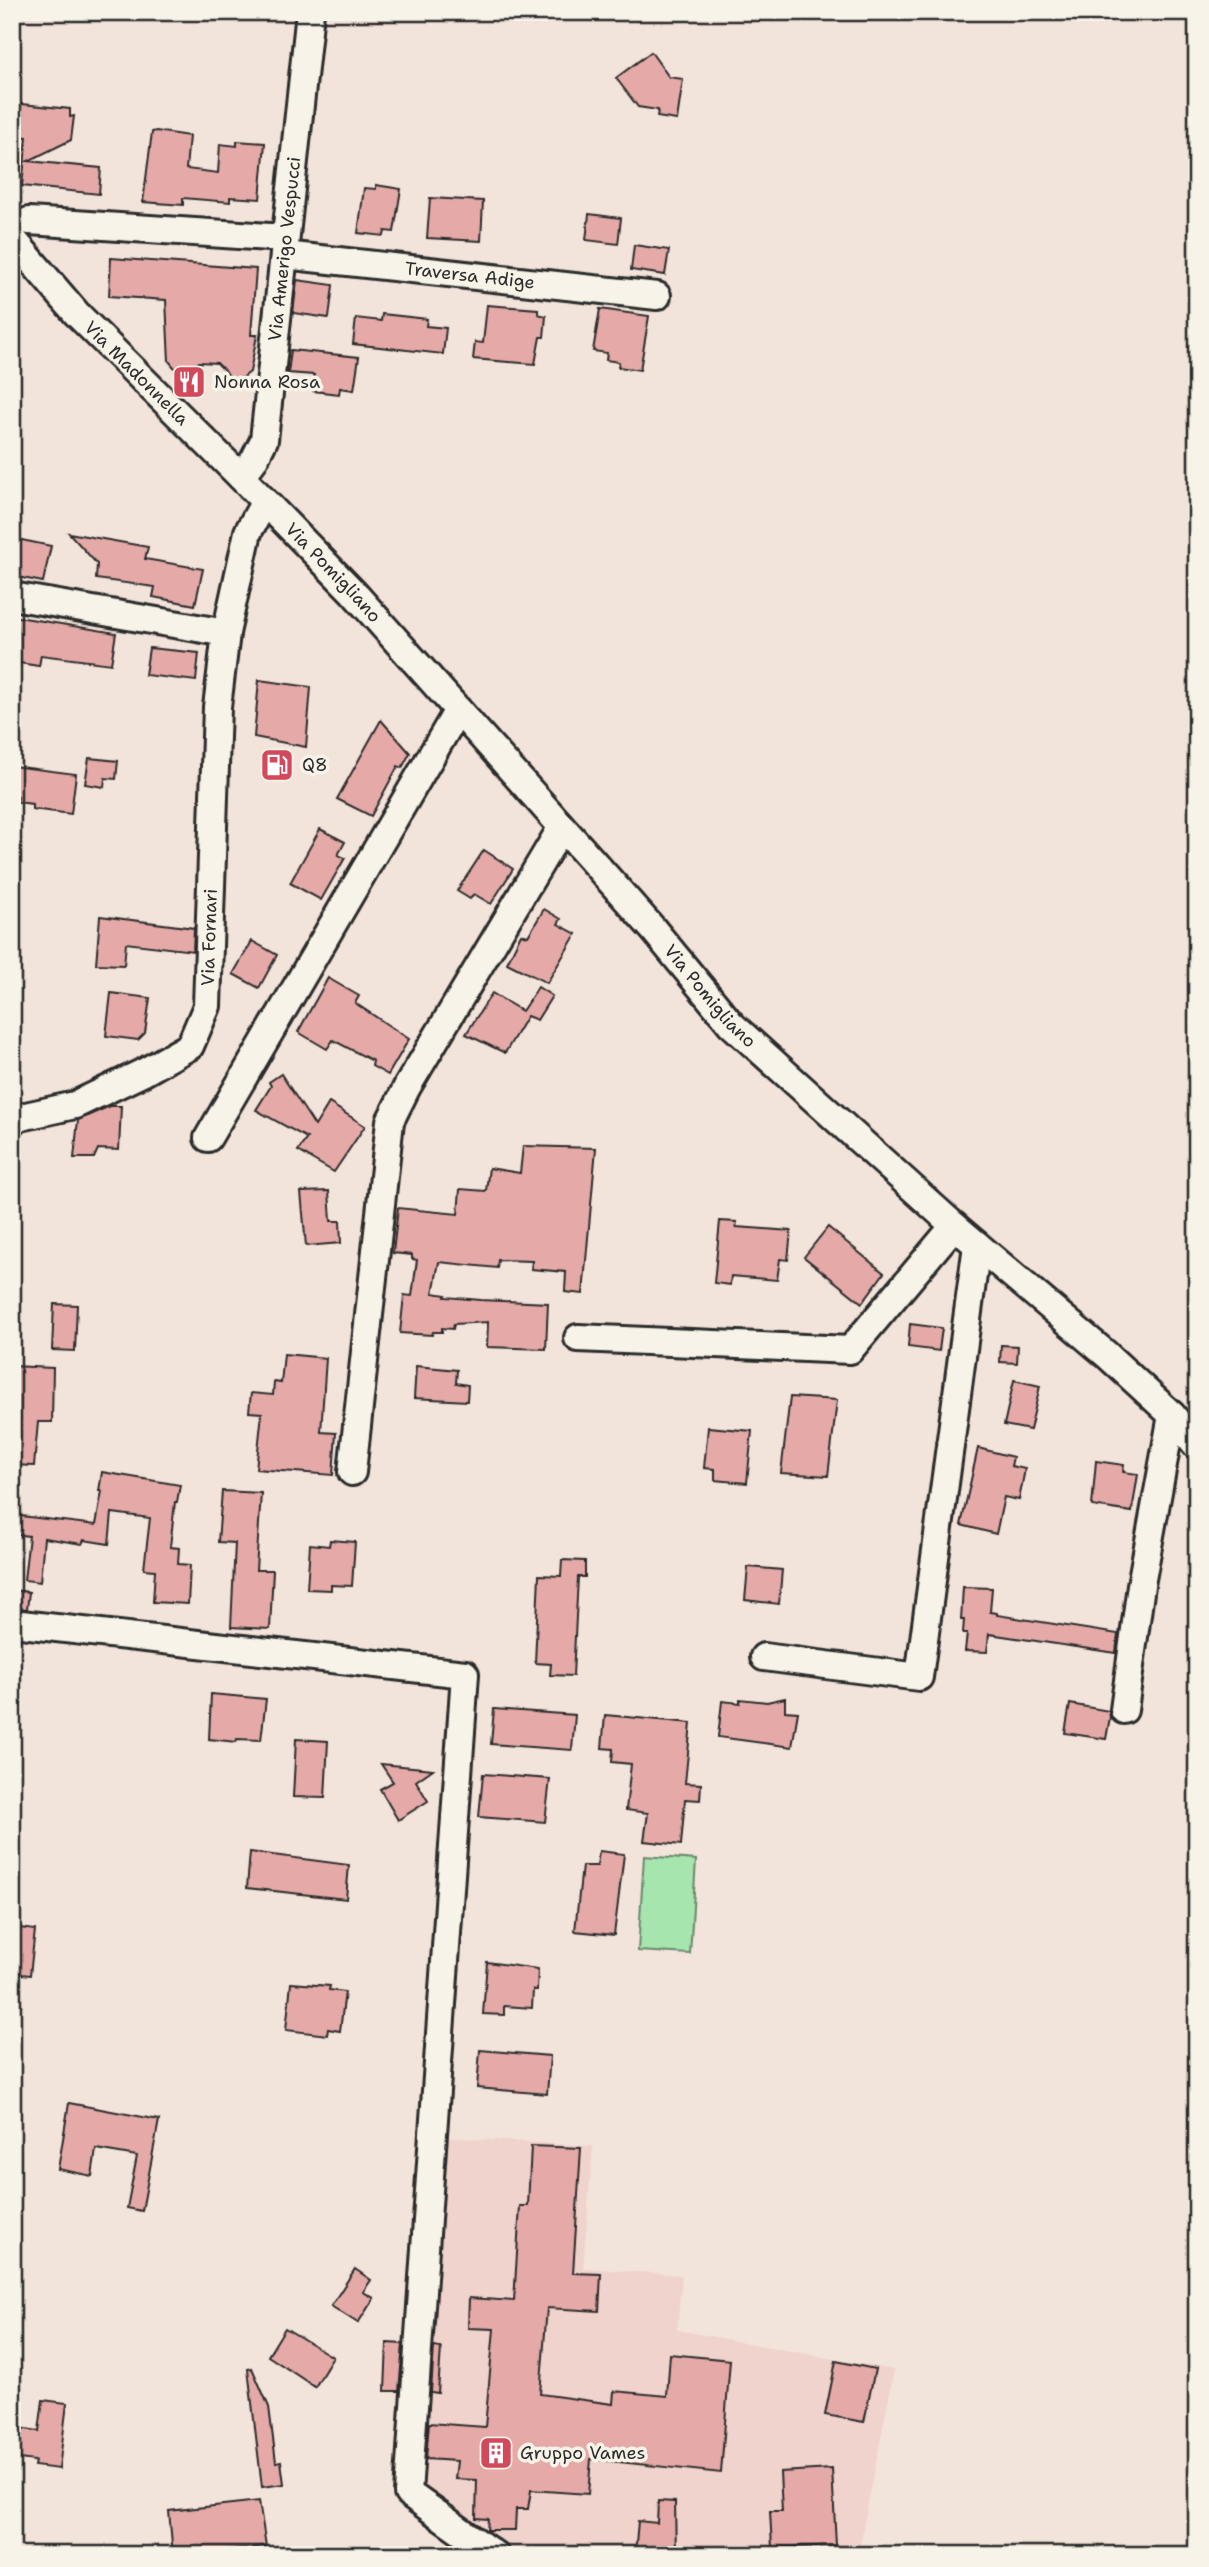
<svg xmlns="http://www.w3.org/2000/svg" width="1209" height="2567" font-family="'Shantell Sans',sans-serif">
  <rect width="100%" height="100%" fill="#f3e4db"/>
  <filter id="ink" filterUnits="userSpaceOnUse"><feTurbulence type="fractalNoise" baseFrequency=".0143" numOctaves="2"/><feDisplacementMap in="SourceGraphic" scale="14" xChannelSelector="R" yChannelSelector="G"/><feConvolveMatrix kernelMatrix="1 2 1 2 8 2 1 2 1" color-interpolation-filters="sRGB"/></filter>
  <g filter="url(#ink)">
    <path fill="#efd3cc" d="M443,2137l150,9 -10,122 99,7 -5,55 217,40 -36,185h-353l-85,-61z"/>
    <path fill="#a6e5ae" stroke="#68886c" stroke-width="2" d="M644,1856l52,4 -6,94 -52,-3z"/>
    <g fill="#e5aaa8" stroke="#2b2b2b" stroke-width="2">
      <path d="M651,52l18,25 14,2 -6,41 -20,-3 1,-7 -20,-3 -22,-29z"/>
      <path d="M12,103l58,6v8l4,-1 -3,24 -43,21 73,7 -2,26 -77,-8 5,-49 -15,-1z"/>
      <path d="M156,131l33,5 -3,33 32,4 2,-29 17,2v-5l28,2 -5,56 -30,-2v5l-47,-4v7l-40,-3 9,-70z"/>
      <path d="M376,185l25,4 -7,43 -9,-1 -1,5 -26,-3 6,-45 12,1z"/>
      <path d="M430,198l53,3 -2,40 -54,-3z"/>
      <path d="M589,214l32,4 -3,26 -32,-4z"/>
      <path d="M634,245l35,5 -4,25 -34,-5z"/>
      <path d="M111,258l145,11 -5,66h6l-7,37 -14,11 -19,-20 -18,-1 -16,16 -14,-17 -3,-61 -57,-4z"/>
      <path d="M297,280l36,5 -4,33 -36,-5z"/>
      <path d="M487,305l51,4v5l8,2 -2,21h-4l-5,27 -62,-5 2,-17 8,1z"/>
      <path d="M600,309l49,7 -9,54 -22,-3 1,-5 -13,-2 1,-7 -14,-2z"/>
      <path d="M382,314l45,5 -1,7 20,2 -3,26 -90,-10 3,-26 25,3z"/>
      <path d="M291,350l68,7 -5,33 -14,-2 -1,6 -26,-3 1,-16 -26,-2z"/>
      <path d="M69,533l79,14 -3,12 58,10 -8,36 -42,-8 2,-10 -59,-8 1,-15z"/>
      <path d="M12,538l39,8 -8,36 -31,-6z"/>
      <path d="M12,616l104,17 -5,31 -70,-9 -2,11 -27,-4z"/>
      <path d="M149,648l50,5 -3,28 -51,-6z"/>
      <path d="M259,680l52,7 -5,60 -52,-10z"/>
      <path d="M381,720l29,33 -8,15 -4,-2 -27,50 -34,-17z"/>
      <path d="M89,758l29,3 -2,18 -11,-1 -1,9 -19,-3z"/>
      <path d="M12,766l64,8 -5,40 -39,-5v-5l-15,-2 1,-5 -6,-1z"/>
      <path d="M320,829l25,13 -7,13 7,3 -24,42 -31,-17z"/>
      <path d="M484,850l29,19 -22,35 -17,-10 -4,5 -13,-8z"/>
      <path d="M544,909l17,10 -3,5 18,10 -29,49 -40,-20 14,-29 7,2z"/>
      <path d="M100,916l94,12 -1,23 -67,-8 -2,22 -28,-1z"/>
      <path d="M252,941l25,14 -18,33 -26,-14z"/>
      <path d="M328,978l31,18 -4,7 54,36 -21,36 -16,-9 1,-5 -40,-21 -6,9 -29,-17z"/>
      <path d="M538,987l14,9 -15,24 -10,-4 -22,37 -39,-19 26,-41 30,18z"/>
      <path d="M111,993l39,5 -5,35 -7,7 -32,-4z"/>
      <path d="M281,1074l34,52 14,-23 36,23 -31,46 -36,-21 9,-13 -51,-28 15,-24 -2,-4z"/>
      <path d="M110,1106h11l-2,44 -21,-1 -4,9h-20l4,-38z"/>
      <path d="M523,1146l73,2 -13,146 -18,-2 1,-20 -35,-3 1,-8 -34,-1 -1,8 -58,-6 -6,31 13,2 -1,2 36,3 67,3 -2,46 -59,-2 1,-25 -34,2 -1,5 -11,-1v4h-9l-1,3 -32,-2 4,-38 8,1 5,-36 -5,-1v-4l-19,-2 5,-45 60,6 2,-25 26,2 3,-23 31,5z"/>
      <path d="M329,1191l2,30h9l1,22 -35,3 -5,-54z"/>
      <path d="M720,1221l17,1 -1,5 55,4 -3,29 -8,-1 -3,21 -46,-4 -1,9 -16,-2z"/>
      <path d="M828,1227l56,46 -22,30 -58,-46z"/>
      <path d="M54,1304l23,1 -2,46 -23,-1z"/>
      <path d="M910,1324l32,4 -3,23 -31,-4z"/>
      <path d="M1001,1345l17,1 -1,17 -17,-1z"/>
      <path d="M284,1354l42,4 -5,74 15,1 -3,42 -77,-6 6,-56 -13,-1 2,-19 22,2 1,-13 7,1z"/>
      <path d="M12,1366l41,2 -1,54h-14l-4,44 -22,-1z"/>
      <path d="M416,1366l41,4 -1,13 12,2 -1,16 -53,-3z"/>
      <path d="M1014,1380l26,6 -10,44 -26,-5z"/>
      <path d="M790,1397l47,3 -9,76 -47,-3z"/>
      <path d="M708,1427l44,4 -5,52 -32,-3v-11l-11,-1z"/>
      <path d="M978,1448l35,9 -2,9 14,3 -6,31 -15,-3 -8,37 -35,-9z"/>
      <path d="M1096,1461l28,4 -1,7 15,2 -6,38 -40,-6z"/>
      <path d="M102,1472l78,13 -3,17h-2l-5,45 9,1 -1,16 12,1 -2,39 -35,-2 2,-32 -11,-1 6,-51 -38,-5 -3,31 -25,-4 -2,4 -38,-6 -4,44 -16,-2 5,-44 -17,-2v-19l84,10 6,-34h-3z"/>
      <path d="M222,1491l39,2 -5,77h17l-3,59 -39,-2 4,-84 -17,-1z"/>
      <path d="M330,1540l25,2 -3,44 -21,-1v5l-24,-1 3,-45 19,2z"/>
      <path d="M562,1560l23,1v16h-7l-5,99 -23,-1 1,-11 -16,-1 4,-88 22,1z"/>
      <path d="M748,1567l34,3 -3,34 -34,-4z"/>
      <path d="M963,1587l29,1 -2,24 7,1v2l121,19 -2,19 -127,-19 -2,18 -22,-1 2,-18h-4l1,-13h-3z"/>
      <path d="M12,1590l17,2 -2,17 -15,-2z"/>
      <path d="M211,1694l55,5 -5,41 -24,-1 -1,3 -27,-3z"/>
      <path d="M785,1698v13l13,1 -6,35 -74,-10 4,-36 18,2v-4l27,3z"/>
      <path d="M1070,1704l39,7 1,6 -4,22 -41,-6z"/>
      <path d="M494,1709l81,6 -3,35 -81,-6z"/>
      <path d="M605,1715l86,8 -6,60 16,1 -1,16 -15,-1 -4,46 -37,-4 4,-28 -22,-3 5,-46 -19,-2 1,-13 -11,-1z"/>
      <path d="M296,1739l32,2 -3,57 -32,-1z"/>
      <path d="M381,1764l52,5 -17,12 12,20 -30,19 -18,-31 13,-7z"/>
      <path d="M483,1774l67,5 -5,43 -66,-5z"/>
      <path d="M599,1851l25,3 -10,81 -39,-4 7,-65h15z"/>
      <path d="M250,1852l99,13 -3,34 -99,-11z"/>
      <path d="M12,1927l23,3 -5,45 -18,-2z"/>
      <path d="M487,1962l51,7 -1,21h-4l-1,18 -28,-2v9l-21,-1z"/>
      <path d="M291,1983l39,3 -1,4 16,2 -5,39 -12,-2 -1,6 -41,-5z"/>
      <path d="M480,2050l70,6 -3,38 -70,-6z"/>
      <path d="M69,2103l90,17 -17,91 -15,-3 10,-52 -41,-7 -4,27 -34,-7z"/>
      <path d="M531,2146l50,2 -8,125 28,1 -2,37 -52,-3 -7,86 73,10 1,-13 53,5 3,-42 60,6 -9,113 -130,-14 -3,35 -57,-4 -3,19h-12l-1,21h-28l1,-11 -12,-1 1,-38 -22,-1 2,-18 -31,-2 3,-36 56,4 9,-98 -26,-1 1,-30 45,3 6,-95h8z"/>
      <path d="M355,2269l16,11 -8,12 11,6 -16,25 -27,-17z"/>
      <path d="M285,2328l48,29 -18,30 -47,-31z"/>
      <path d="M387,2343l16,1 -4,47h-14z"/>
      <path d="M434,2347l7,1 -3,45 -7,-1z"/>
      <path d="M836,2361l39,8 -11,53 -39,-7z"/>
      <path d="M252,2368l17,39 7,55 5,-1 3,23 -22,3 -14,-118z"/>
      <path d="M43,2400l24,3 -8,66 -25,-3 1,-5 -23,-3v-31l27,4z"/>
      <path d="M832,2469l4,76 -64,3 -2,-37h12l-2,-39z"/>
      <path d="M259,2501l7,45 -93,9 -4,-44z"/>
      <path d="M658,2501l17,1 1,53h-41l3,-34 19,2z"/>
    </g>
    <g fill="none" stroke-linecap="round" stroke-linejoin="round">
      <defs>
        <g id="minor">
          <path d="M29,221l256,17"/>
          <path id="s1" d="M12,238l65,76 164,163 112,115 300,337 78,95 219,198 157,133 65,60 25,31"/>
          <path id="s2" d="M284,255l373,41"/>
          <path id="s3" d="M241,477l13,-17 10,-20 46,-428"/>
          <path d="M12,596l214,37"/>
          <path id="s4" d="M12,1119l63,-14 69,-33 46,-26 17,-40 10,-299 9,-74 22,-101 16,-29"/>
          <path d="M208,1138l250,-428"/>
          <path d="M578,1338l272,12 104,-124"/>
          <path d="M352,1472l38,-351 17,-34 155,-260"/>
          <path d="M12,1623l453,51 -57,819 87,62"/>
          <path d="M764,1657l155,20 58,-432"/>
          <path d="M1124,1710l17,-125 31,-170"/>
        </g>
      </defs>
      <use href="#minor" stroke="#2b2b2b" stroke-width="32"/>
      <use href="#minor" stroke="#f7f3e8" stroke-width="26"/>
    </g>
  </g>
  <defs>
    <symbol id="restaurant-square" viewBox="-11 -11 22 22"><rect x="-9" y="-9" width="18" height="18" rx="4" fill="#d1495b" stroke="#f7f3e8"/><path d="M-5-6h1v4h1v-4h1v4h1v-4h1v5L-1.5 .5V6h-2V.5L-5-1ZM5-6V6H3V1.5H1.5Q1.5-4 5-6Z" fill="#fff"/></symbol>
    <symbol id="fuel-square" viewBox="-11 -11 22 22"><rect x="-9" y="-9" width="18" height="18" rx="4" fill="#d1495b" stroke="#f7f3e8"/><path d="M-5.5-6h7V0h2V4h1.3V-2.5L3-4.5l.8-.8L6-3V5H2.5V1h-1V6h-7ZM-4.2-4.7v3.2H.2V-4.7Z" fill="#fff"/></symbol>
    <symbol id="building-square" viewBox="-11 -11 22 22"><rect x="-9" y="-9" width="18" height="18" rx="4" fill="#d1495b" stroke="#f7f3e8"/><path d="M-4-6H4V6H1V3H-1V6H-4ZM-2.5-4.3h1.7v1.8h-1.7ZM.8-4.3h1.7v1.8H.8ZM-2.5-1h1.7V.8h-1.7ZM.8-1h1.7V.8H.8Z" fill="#fff"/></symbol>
  </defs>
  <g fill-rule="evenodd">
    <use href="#restaurant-square" x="170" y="363" width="38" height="38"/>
    <use href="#fuel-square" x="258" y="746" width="38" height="38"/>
    <use href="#building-square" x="477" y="2434" width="38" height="38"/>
  </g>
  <g text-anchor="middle" stroke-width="7" stroke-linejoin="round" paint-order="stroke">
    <g font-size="18" fill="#2b2b2b" stroke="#f7f3e8">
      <text dy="6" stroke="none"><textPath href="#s3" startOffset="236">Via Amerigo Vespucci</textPath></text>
      <text dy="6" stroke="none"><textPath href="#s2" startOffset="187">Traversa Adige</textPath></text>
      <text dy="6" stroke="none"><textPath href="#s1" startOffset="184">Via Madonnella</textPath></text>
      <text dy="6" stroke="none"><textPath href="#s1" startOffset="464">Via Pomigliano</textPath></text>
      <text dy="6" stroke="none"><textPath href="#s4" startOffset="306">Via Fornari</textPath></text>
      <text dy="6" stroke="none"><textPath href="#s1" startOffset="1031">Via Pomigliano</textPath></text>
    </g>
    <g font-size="18" fill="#2b2b2b" stroke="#f7f3e8" text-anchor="start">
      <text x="214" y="388">Nonna Rosa</text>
      <text x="302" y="771">Q8</text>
      <text x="520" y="2459">Gruppo Vames</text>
    </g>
  </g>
  <rect width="1209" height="2567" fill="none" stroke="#f7f3e8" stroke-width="42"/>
  <rect x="21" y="21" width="1167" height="2525" fill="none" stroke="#2b2b2b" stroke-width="2.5" filter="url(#ink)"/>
</svg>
